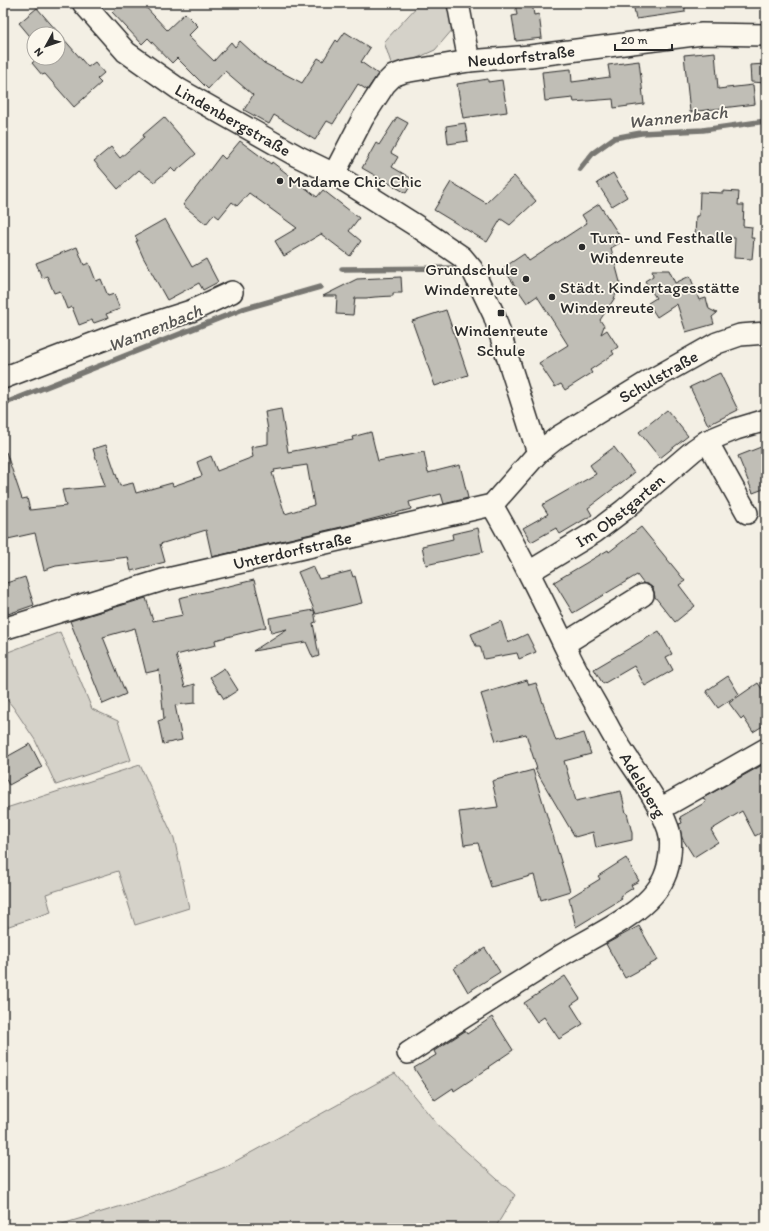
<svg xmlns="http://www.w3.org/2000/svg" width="769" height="1231" font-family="Itim,sans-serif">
  <rect width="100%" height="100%" fill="#f3efe4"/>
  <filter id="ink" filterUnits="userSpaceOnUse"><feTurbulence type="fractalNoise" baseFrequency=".025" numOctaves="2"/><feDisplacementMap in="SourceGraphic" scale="8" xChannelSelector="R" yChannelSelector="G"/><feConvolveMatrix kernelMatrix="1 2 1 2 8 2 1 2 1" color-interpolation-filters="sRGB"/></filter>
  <g filter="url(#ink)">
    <g fill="#d5d2c9" stroke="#807e7a">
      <path d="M420,3h31l2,26 -18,21 -42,19 -9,-27z"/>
      <path d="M60,632l32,77 26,12 13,39 -75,25 -21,-45 -22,-33 -10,-12v-41z"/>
      <path d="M140,765l34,73 15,70 -54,17 -17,-54 -72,23 5,18 -48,16v-119z"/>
      <path d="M395,1073l46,56 74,66 -20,33h-446l99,-30 77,-31z"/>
    </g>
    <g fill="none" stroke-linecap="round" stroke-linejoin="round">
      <g stroke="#787772" stroke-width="5.5">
        <path d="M580,169l13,-16 21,-15 27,-5 62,-3 63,-9"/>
        <path d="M342,269l116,-1"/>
        <path d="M3,404l240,-95 77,-22"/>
      </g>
    </g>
    <g fill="#c0beb6" stroke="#2b2b2b" fill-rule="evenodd">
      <path d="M122,3h20l25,27 18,-17 13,13 -10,10 26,25 17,-19 4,5 5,-6 24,22 38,20 16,-25 5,3 13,-21 2,2 7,-10 25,16 -9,14 17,12 -11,16 -9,-6 -25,40 -6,-3 -12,19 -41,-25 -5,9 -25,-14 9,-15 -28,-24 -17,18 -31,-31 -5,5 -24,-25 -6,6 -30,-32z"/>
      <path d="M515,3h17l2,12 5,-1 3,24 -26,3 -4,-25 5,-1z"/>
      <path d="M633,3h52v9l-49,7z"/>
      <path d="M37,8l51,59 7,-5 9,11 -7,6 4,4 -27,24 -29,-33 -3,1 -10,-12 6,-5h20v-24h-24v7l-15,-18z"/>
      <path d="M715,52l3,37 35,-4 2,19 -65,8 -6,-57z"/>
      <path d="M639,61l5,43 -30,4 -1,-9 -39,3 -1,-4 -28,3 -3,-29 29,-3 1,13 38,-5 -2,-12z"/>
      <path d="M766,64v19l-15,-1 -1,-17z"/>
      <path d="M488,79v3l14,-2 5,32 -44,6 -6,-34z"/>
      <path d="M164,117l32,37 -21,18 -4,-4 -17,14 -15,-12 -21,19 -24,-28 17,-14 9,11 24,-21 -1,-2z"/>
      <path d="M397,117l11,6 -17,30 7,4 -6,10 22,13 -8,13 -44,-25 14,-25 3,2z"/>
      <path d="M465,123l3,18 -20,3 -2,-18z"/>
      <path d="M240,141l31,23 1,-2 45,35 6,-7 36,28 -10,13 12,10 -11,15 -29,-22 -37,22 -9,-15 22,-13 -48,-35 -12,13 -5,-4 -13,16 -5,-4 -8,10 -23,-19 38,-50 4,4z"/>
      <path d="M613,173l14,24 -15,9 -15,-23z"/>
      <path d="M514,176l22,25 -26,24 -9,-6 -14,23 -53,-32 17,-28 35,21z"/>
      <path d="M723,191l16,1 -1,13h6l-1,21 9,1 -1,11h3l-2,21 -18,-1 1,-20 -40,-2 1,-20h3l1,-24 23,1z"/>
      <path d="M599,204l24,37 -12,7 9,34 -6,17 -14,21 4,6 -3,8 6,-4 11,17 -6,4 2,3 -24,16 2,3 -27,17 -4,-6 -6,3 -16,-24 29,-18 -31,-49 -10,7 -24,-35 21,-14 5,7 58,-38 -5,-8z"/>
      <path d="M165,219l27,48 14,-8 12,23 -15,8 -4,-7 -32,17 -24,-43 -7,-16h2l-3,-5z"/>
      <path d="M77,247l7,18 5,-2 7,18 5,-2 7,17 6,-2 6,15 -14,5 2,4 -14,5 -2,-3 -13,5 -7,-18 -5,2 -7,-18 -6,2 -7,-17 -5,2 -6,-15z"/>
      <path d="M652,270h17l6,13 15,-7 9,24 7,-2 3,11 8,4 -5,4 2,7 -28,8 -9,-28 -20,13 -9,-14 8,-5 -11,-17 8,-5z"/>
      <path d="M401,277l1,16h-9v3l-18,1 -9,1h-11l-2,17 -17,-1 1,-18h-14l34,-17z"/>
      <path d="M446,310l22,65 -33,11 -23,-65z"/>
      <path d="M720,373l18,37 -30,15 -18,-38z"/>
      <path d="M281,409l7,43 65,-12 -1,-3 19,-5 7,29 46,-9 4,21 32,-8 8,33 -24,6 -3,-10 -32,8 2,7 -61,16 -138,32 -6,-27 -46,14 5,18 -34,9 -3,-14 -72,9 -12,4 -9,-37 -27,6 -5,-24v-62l3,-1 16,47 5,-1 3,12 36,-4 -4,-16 43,-4 -12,-37 13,-4 14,41 13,-3 3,10 36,-10 1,3 29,-10 -5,-14 14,-6 6,15 36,-14 -2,-10 17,-3v-14l-3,-18zM307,465l7,40 -29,9 -13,-41 3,-1 -1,-2z"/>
      <path d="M667,410l21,26 -28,22 -21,-26z"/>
      <path d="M766,445v43l-13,5 -15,-37z"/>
      <path d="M614,447l20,26 -46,35 4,7 -32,19 -4,-6 -25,14 -8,-14 25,-14 -6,-9 54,-31 -6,-9z"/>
      <path d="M641,527l44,54 -6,4 16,21 -20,16 -20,-25 -2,-9 -4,-3 -6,-2 -6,-8 -64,38 -19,-31 54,-32 1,2z"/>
      <path d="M478,528l5,24 -57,13 -4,-19 31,-7 -1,-5z"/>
      <path d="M313,566l6,13 32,-8 2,6 2,-1 7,27 -46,11 -18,-42z"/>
      <path d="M25,577l9,28 -26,9 -5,-15v-15z"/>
      <path d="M254,580l12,47 -51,13 1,5 -40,10 9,32 10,-3v19l-20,2 7,35 -19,4 -5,-23 6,-2 -5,-49 -13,3 -11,-45 -32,9 23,57 -23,10 -33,-83 76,-23 7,23 30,-6 -4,-17z"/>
      <path d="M314,610l2,12 -3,1 6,33 -6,2 -7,-16 -53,9 34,-22 -16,4 -2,-15z"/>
      <path d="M501,621l7,22 19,-9 9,18 -17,7 -2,-6 -33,6 -4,-13h-4l-5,-12z"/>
      <path d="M659,631l13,23 -6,3 7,13 -28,16 -11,-20 -31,18 -9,-15z"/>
      <path d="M224,668l14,22 -14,9 -14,-22z"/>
      <path d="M728,676l11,18 -21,14 -12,-17z"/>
      <path d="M527,680l2,5 7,-2 20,58 28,-8 7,21 -27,7 12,40 45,-10 5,22h1l5,20v7l-36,8 -3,-16 -18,5 -40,-68h2l-11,-35 -30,7 -15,-47z"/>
      <path d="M758,683l8,12v29l-13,8 -10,-15 -2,2 -12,-16z"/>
      <path d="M30,744l12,23 -33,18 -6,-11v-15z"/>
      <path d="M766,763v67l-11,6 -13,-25 -31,19 7,12 -24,15 -12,-19 -3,-14 3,-1 -2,-6 26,-15 -3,-4z"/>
      <path d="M533,770l37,121 -29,9 -7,-25 -43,12 -13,-44 -14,2 -5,-33 39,-5 -6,-26z"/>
      <path d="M626,858l13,23 -8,4 2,3 -13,8 2,3 -46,28 -7,-29 31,-19 -2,-3z"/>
      <path d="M639,926l19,34 -33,18 -19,-34z"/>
      <path d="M485,948l15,24 -32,20 -14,-24z"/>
      <path d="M565,976l15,23 -9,6 12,19 -24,15 -15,-22 -7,5 -13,-19z"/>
      <path d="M492,1017l21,33 -25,17 1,1 -35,23 -1,-3 -18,12 -21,-32 22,-13 -2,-4 31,-20 2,3z"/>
    </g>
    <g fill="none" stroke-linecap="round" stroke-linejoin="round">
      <defs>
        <g id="minor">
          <path id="s1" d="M83,3l43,49 54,38 117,66 37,18 81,51 47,32 10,12 22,46 44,138"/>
          <path d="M458,3l11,58"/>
          <path id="s2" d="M334,174l29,-56 22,-34 8,-8 11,-4 65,-11 61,-5 172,-22 64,1"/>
          <path d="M3,378l110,-42 78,-25 41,-19"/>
          <path d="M707,441l40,72"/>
          <path id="s3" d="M529,572l66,-40 29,-22 70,-60 13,-9 29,-12 30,-9"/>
          <path id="s4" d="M3,629l160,-49 329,-75 46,-52 20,-16 88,-54 71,-40 23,-8 26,-2"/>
          <path d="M564,644l79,-49"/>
          <path d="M660,809l106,-60"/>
          <path d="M408,1053c49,-32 99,-63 149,-95 32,-20 91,-44 107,-80 6,-13 9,-37 4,-50 -13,-36 -40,-65 -58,-98 -13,-24 -27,-47 -39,-71 -25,-52 -50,-104 -79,-154"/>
        </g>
      </defs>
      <use href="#minor" stroke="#2b2b2b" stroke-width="24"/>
      <use href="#minor" stroke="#fbf7ec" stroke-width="21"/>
    </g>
  </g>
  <g fill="#2b2b2b" stroke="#fbf7ec" stroke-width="1.5">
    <circle cx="280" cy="181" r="4"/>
    <circle cx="582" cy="247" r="4"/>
    <circle cx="526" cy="279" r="4"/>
    <circle cx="552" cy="297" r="4"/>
    <rect x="497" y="309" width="8" height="8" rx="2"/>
  </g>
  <g text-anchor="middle" stroke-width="3.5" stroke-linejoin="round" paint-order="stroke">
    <g font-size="17" fill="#2b2b2b" stroke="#fbf7ec">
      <text dy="6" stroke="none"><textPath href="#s2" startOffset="245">Neudorfstraße</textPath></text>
      <text dy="6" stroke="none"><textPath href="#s1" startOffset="192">Lindenbergstraße</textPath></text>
      <text dy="6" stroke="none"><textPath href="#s4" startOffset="717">Schulstraße</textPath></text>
      <text dy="6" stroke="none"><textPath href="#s3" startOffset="110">Im Obstgarten</textPath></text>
      <text dy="6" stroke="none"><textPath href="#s4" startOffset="300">Unterdorfstraße</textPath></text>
      <text transform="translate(643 785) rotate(59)" y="6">Adelsberg</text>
    </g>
    <g font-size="17" fill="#2b2b2b" stroke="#fbf7ec" text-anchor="start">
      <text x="288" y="187">Madame Chic Chic</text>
      <text x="590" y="243">Turn- und Festhalle<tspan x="590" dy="20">Windenreute</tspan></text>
      <text x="518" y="275" text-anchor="end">Grundschule<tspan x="518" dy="20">Windenreute</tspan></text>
      <text x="560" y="293">Städt. Kindertagesstätte<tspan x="560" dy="20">Windenreute</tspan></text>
      <text x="501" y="336" text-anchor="middle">Windenreute<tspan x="501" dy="20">Schule</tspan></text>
    </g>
    <g font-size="18" font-style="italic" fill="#585755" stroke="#fbf7ec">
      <text transform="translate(678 117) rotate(-6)" y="6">Wannenbach</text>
      <text transform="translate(155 328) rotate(-22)" y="6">Wannenbach</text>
    </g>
  </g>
  <rect width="769" height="1231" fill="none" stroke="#fbf7ec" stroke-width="16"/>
  <rect x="8" y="8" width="753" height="1215" fill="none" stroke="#2b2b2b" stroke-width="1.5" filter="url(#ink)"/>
  <g transform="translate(46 46) rotate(230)"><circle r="19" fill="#fbf7ec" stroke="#a8a59f"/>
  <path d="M0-3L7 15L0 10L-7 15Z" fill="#2b2b2b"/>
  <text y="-6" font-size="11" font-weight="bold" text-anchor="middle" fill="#2b2b2b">N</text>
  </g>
  <path d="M615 44v6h57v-6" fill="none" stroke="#2b2b2b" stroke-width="2"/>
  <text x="621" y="44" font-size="12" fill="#2b2b2b" stroke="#fbf7ec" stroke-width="3" paint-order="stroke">20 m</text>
</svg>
